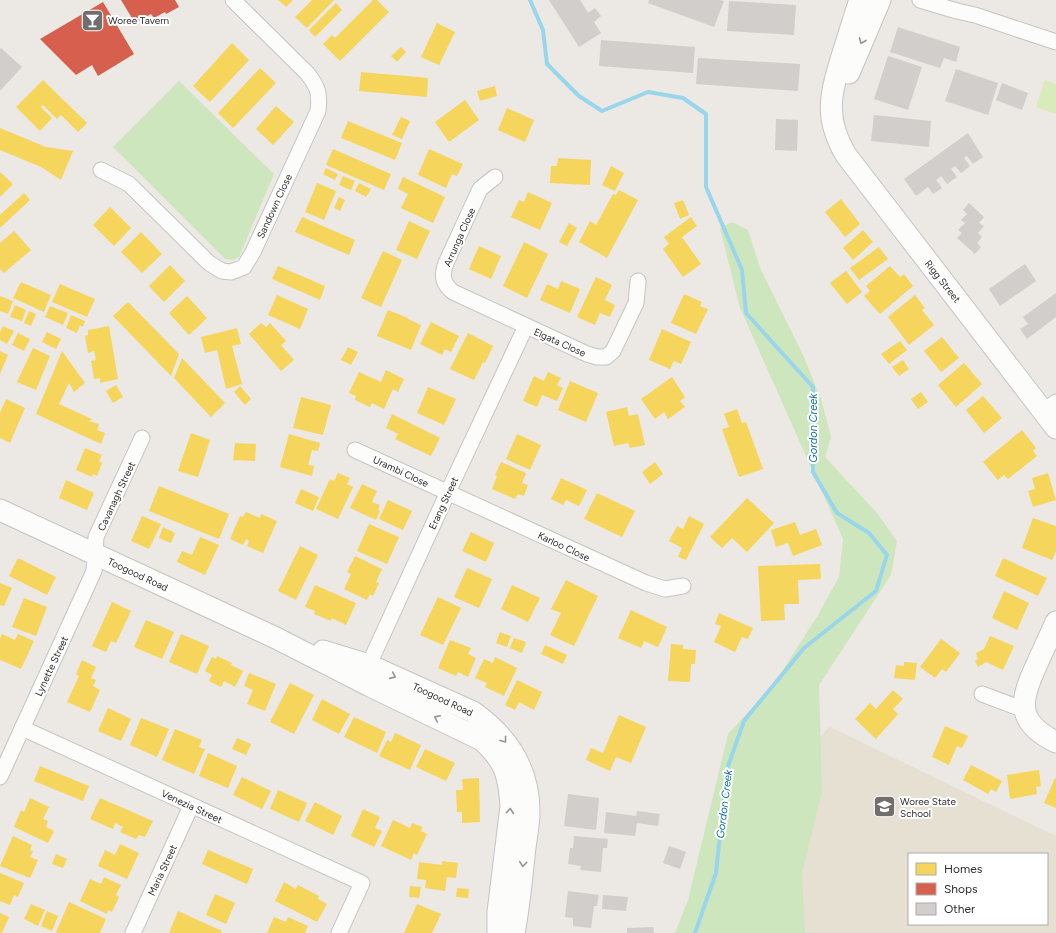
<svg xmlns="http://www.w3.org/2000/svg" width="1056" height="933" font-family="Figtree,sans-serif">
  <rect width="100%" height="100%" fill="#ece8e4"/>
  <path fill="#e6e0d3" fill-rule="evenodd" d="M830,727l226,109v97h-299l18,-154zM909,854h138v70h-138z"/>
  <g fill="#cee6be">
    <path d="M179,81l95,93 -35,83 -7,3 -7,-1 -112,-112z"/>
    <path d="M732,222l16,8 13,40 43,87 18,45 9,35 -6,20 52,56 20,28 -6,34 -72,110 3,107 -20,81 3,60h-130l13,-33 40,-166 46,-50 44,-69 21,-38 4,-38 -103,-231 -20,-80z"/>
  </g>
  <path fill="#d9eabb" d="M1045,80l11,4v30l-20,-7z"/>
  <g fill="#f6d55c">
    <path d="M278,0h15l-7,7z"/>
    <path d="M312,0h22l-27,28 -12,-11z"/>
    <path d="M373,0h4l12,12 -49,49 -17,-17 9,-9 3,3z"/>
    <path d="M336,3l6,7 -27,27 -6,-7z"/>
    <path d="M437,23l18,9 -16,33 -18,-8z"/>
    <path d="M232,43l17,17 -39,42 -17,-16z"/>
    <path d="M401,47l5,5 -9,10 -6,-6z"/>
    <path d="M260,68l16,15 -43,45 -15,-15z"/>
    <path d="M361,72l67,6 -1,19 -68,-6z"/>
    <path d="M43,80l44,43 -9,9 -17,-17 -4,4 -14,-14 -2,2 11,11 -12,13 -24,-24z"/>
    <path d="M495,86l2,10 -17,5 -3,-10z"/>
    <path d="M465,100l14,20 -30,22 -14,-20z"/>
    <path d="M276,106l18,16 -21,23 -17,-16z"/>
    <path d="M507,108l27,12 -9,22 -27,-12z"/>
    <path d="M401,117l9,4 -8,18 -10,-4z"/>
    <path d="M348,121l54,22 -7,17 -54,-22z"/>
    <path d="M0,128l46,19 27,4 -12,29 -20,-13 -41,-17z"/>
    <path d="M333,149l58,25 -7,16 -58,-25z"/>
    <path d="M429,149l34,15 -6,12 -5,-2 -6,14 -28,-13z"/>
    <path d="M558,158l33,2 -1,25 -40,-2 1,-17h6z"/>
    <path d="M611,166l13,7 -9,18 -13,-6z"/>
    <path d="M326,168l12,6 -3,6 -12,-6z"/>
    <path d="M0,172l13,12 -13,13z"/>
    <path d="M343,176l12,5 -4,9 -12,-5z"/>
    <path d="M403,177l42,20 -12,26 -32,-15 7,-14 -10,-5z"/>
    <path d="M317,183l19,8 -12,29 -19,-8z"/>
    <path d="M359,183l12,6 -5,8 -11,-6z"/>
    <path d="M619,190l19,10 -31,58 -28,-16 11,-21 6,4 17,-31 3,1z"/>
    <path d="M528,192l24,11 -12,27 -29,-13 8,-17 5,2z"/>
    <path d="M24,193l6,7 -30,28v-13z"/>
    <path d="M339,197l6,3 -5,11 -6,-3z"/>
    <path d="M841,199l19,25 -15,13 -20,-25z"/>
    <path d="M683,200l6,15 -9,4 -6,-16z"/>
    <path d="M110,207l21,21 -17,18 -21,-21z"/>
    <path d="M302,217l53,23 -6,15 -54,-23z"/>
    <path d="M691,217l6,9 -15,11 19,27 -18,13 -20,-28 6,-5 -5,-7z"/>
    <path d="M409,221l21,10 -13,28 -21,-9z"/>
    <path d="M569,223l8,5 -10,18 -8,-4z"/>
    <path d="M863,230l10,12 -20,18 -10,-12z"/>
    <path d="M14,231l17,19 -27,23 -4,-4v-26z"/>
    <path d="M141,232l21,22 -20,19 -21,-21z"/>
    <path d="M524,242l24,12 -21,44 -24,-12z"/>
    <path d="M479,246l22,10 -10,23 -22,-10z"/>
    <path d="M879,247l9,12 -29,21 -9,-12z"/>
    <path d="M383,251l19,9 -21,47 -20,-9z"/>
    <path d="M170,265l15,16 -21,21 -15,-16z"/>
    <path d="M278,266l47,20 -5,14 -48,-21z"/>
    <path d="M890,266l10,11 4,-3 9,12 -33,28 -16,-18 6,-5 -4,-5z"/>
    <path d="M846,271l16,21 -15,12 -17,-21z"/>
    <path d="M596,277l16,8 -7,15 10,5 -5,12 -10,-4 -5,12 -18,-8z"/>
    <path d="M561,281l19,8 -10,24 -30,-13 7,-16 11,5z"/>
    <path d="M21,282l30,13 -7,17 -31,-14z"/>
    <path d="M60,284l35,15 -8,18 -35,-15z"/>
    <path d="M684,294l18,8 -2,4 8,3 -12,25 -25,-11z"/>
    <path d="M277,295l31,14 -8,20 -32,-14z"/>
    <path d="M915,295l10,13 -3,2 12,15 -25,20 -21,-28z"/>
    <path d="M0,296l13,5 -5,13 -8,-3z"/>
    <path d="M187,296l20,22 -18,17 -20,-22z"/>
    <path d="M128,302l51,52 -8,22 -58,-60z"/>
    <path d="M15,305l11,5 -4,11 -12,-4z"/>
    <path d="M50,306l18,7 -5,12 -18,-8z"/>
    <path d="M388,310l20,8v1l13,6 -10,25 -34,-14z"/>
    <path d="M29,311l7,3 -5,12 -7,-3z"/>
    <path d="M71,315l14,6 -2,6 -3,-2 -3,8 -11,-5z"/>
    <path d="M431,322l28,14 -8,16 -6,-3 -3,6 -22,-11z"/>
    <path d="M261,323l5,4 4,-4 16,18 -5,4 13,15 -13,11 -32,-37z"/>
    <path d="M3,326l11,5 -7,13 -7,-4v-8z"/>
    <path d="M109,326l9,53 -18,4v-5l-6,1 -3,-18 5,-1 -2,-9 -6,2 -3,-17 3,-1v-5z"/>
    <path d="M237,328l4,16 -9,2 10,38 -16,5 -9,-39 -12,3 -4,-16z"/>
    <path d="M662,329l29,13 -10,22 -7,-3 -4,8 -21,-9z"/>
    <path d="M47,332l14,7 -5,10 -14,-7z"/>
    <path d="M18,333l12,6 -6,12 -12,-6z"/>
    <path d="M468,333l25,13 -8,17 -2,-1 -9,18 -24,-11z"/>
    <path d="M942,337l17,21 -18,14 -17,-21z"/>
    <path d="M900,341l7,9 -18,14 -8,-10z"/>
    <path d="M348,347l10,5 -7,13 -10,-5z"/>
    <path d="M33,348l17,8 -14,34 -19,-8z"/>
    <path d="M0,351l8,4 -8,19z"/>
    <path d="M62,351l23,32 -11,9 -5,-9 -10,21 33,15 -3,2 10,3 -2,6 8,3 -4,11 -65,-30z"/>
    <path d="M182,358l43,45 -14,14 -37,-39z"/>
    <path d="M903,360l6,9 -10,7 -7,-9z"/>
    <path d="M964,363l18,21 -26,23 -18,-22z"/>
    <path d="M386,370l18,9 -6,13 -5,-3 -9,20 -12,-6 -2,4 -15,-7 1,-4 -7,-3 10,-21 22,10z"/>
    <path d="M548,372l13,6 -4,7 6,3 -6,13 -15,-6 -5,12 -14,-6 11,-25 10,5z"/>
    <path d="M672,377l13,20 -5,4 5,6 -17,12 -4,-7 -9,7 -14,-20z"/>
    <path d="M570,381l28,12 -12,29 -28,-12z"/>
    <path d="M116,385l7,12 -10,6 -7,-12z"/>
    <path d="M240,386l11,13 -6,6 -11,-13z"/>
    <path d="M428,387l28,12 -12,26 -27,-12z"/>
    <path d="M921,392l7,10 -10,7 -7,-10z"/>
    <path d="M983,396l19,22 -18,15 -18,-23z"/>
    <path d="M301,397l30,8 -8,30 -30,-7z"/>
    <path d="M6,399l19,9 -15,35 -10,-5v-25z"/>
    <path d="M627,407l2,9 9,-2 7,31 -15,3 -2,-5 -14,3 -8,-34z"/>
    <path d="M737,409l5,14 4,-1 17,47 -24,8 -17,-48 7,-2 -5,-13z"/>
    <path d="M392,414l48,24 -9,18 -36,-17 3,-5 -12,-6z"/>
    <path d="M1022,430l14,18 -3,3 4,5 -29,23 -4,-4 -6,5 -15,-18z"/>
    <path d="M191,433l19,7 -12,37 -20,-6z"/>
    <path d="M289,434l31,9 -2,8 -6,-1 -4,15 6,1 -2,10 -32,-9z"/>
    <path d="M517,434l24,11 -11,25 -24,-11z"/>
    <path d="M235,443l21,1 -1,17 -22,-1z"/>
    <path d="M85,448l17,7 -3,6 3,2 -5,13 -4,-2 -1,3 -16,-7z"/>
    <path d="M501,462l25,11 -4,10 6,2 -4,11 -6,-2 -3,5 -23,-10 5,-13 -2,-1z"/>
    <path d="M655,462l8,12 -13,10 -8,-12z"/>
    <path d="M338,473l12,5 -3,6 6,3 -15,32 -22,-10 14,-30 4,2z"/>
    <path d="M1048,473l8,27 -23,7 -5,-16 7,-2 -3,-11z"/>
    <path d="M561,478l26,12 -8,16 -13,-6 -3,5 -12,-6z"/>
    <path d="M66,480l28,13 -7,17 -28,-12z"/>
    <path d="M362,484l15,7 -5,11 8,3 -2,5 2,1 -4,9 -26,-12z"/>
    <path d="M159,486l70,28 -10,25 -70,-28z"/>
    <path d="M301,489l18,8 -6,14 -18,-8z"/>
    <path d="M597,493l38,18 -13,26 -38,-18z"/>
    <path d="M747,498l27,25 -27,29 -15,-14 -10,10 -12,-11z"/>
    <path d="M388,500l24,11 -9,19 -24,-11z"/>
    <path d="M246,512l14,6 1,-4 16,7 -14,32 -16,-7 2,-5 -3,-2 -3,6 -13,-6 10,-23 3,1z"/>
    <path d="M142,516l19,8 -12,25 -18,-8z"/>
    <path d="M689,516l15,8 -18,36 -8,-3 4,-9 -13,-7 8,-15 6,3z"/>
    <path d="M1033,518l23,8v25l-4,9 -30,-12z"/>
    <path d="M795,522l5,13 16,-6 6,16 -29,11 -5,-13 -12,4 -5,-17z"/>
    <path d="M369,524l30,13 -12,27 -30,-13z"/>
    <path d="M163,527l12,6 -4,10 -12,-5z"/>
    <path d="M471,532l23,11 -8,19 -24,-11z"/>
    <path d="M200,537l19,8 -14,30 -28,-13 5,-11 10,4z"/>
    <path d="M300,546l18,9 -22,45 -18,-9z"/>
    <path d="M355,556l27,13 -6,13 3,1 -6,13 -3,-2 -3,6 -23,-11 7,-15 -4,-2z"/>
    <path d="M18,558l38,19 -9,18 -38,-19z"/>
    <path d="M1003,558l44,20 -9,18 -43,-20z"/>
    <path d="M820,564l1,15 -23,1 1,24h-15l1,16 -24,1 -3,-55z"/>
    <path d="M467,568l25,11 -13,29 -25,-11z"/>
    <path d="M566,580l32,16 -24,50 -24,-11 11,-22 -10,-4z"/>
    <path d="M0,583l12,5 -8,18 -4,-1z"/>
    <path d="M315,585l41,18 -10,22 -14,-7 -1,3 -17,-7 1,-3 -10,-4z"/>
    <path d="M512,585l28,13 -12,24 -27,-13z"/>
    <path d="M1004,591l25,12 -12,27 -25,-12z"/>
    <path d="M438,597l23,11 -18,37 -23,-10z"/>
    <path d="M24,598l23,9 -11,29 -24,-9z"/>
    <path d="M112,602l19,9 -15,32 -5,-2 -5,11 -14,-6z"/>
    <path d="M631,610l36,17 -9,20 -14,-6 -3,7 -23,-10z"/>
    <path d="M719,613l34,15 -5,11 -6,-2 -7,15 -21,-10 7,-16 -6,-2z"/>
    <path d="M146,620l28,12 -12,27 -28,-12z"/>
    <path d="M500,632l11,4 -4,11 -11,-4z"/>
    <path d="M2,634l13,6 3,-6 16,7 -13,28 -21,-9v-21z"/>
    <path d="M181,634l28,12 -12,28 -28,-12z"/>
    <path d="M990,636l24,10 -11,24 -17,-8 -8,5 -3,-6 3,-2 -2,-6 8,-4z"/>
    <path d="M514,638l12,4 -4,11 -12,-5z"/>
    <path d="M941,639l19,14 -14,19 -4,-3 -7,9 -15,-11z"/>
    <path d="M450,640l21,8 -3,6 8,4 -8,19 -10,-5 -2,4 -18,-8z"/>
    <path d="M671,644l12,1v4l13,1 -1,14h-4l-1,18 -22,-1z"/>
    <path d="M545,645l22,10 -4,9 -22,-10z"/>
    <path d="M217,656l15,7 -1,2 12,6 -8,16 -11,-6 -3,6 -12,-6 3,-6 -7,-4 7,-14 4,2z"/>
    <path d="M495,657l22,11 -13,28 -19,-9 2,-4 -12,-5 9,-19 9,4z"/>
    <path d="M82,660l14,7 -5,11 5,2 -3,6 7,4 -10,22 -23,-10 12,-26 -3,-2z"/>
    <path d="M904,662l13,1 -2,17 -21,-2 2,-13 8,1z"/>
    <path d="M249,673l27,11 -11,27 -18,-7 6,-14 -9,-4z"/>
    <path d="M517,680l25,12 -8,18 -15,-8 -4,8 -10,-5z"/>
    <path d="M290,683l24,12 -20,39 -24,-12z"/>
    <path d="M893,690l10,9 -10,10 5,5 -22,25 -21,-20 15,-16 6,6z"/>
    <path d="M322,699l28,15 -11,20 -27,-14z"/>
    <path d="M108,708l23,11 -10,22 -23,-10z"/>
    <path d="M619,715l27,12 -15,36 -15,-6 -6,14 -24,-11 5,-12 12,5z"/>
    <path d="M354,717l32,15 -9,21 -33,-16z"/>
    <path d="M141,718l28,11 -12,28 -27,-12z"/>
    <path d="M945,726l23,10 -6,12 -5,-2 -8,19 -17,-8z"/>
    <path d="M175,729l27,11 -3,7 6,2 -11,25 -32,-14z"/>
    <path d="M395,733l26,12 -11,25 -31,-14 8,-16 4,2z"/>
    <path d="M237,738l14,6 -5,11 -14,-6z"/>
    <path d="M425,749l30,14 -9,18 -30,-14z"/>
    <path d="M208,753l29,13 -9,22 -29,-12z"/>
    <path d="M971,765l31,16 -6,11 -5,-3 -3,5 -25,-14z"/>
    <path d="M40,766l49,20 -6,15 -49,-20z"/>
    <path d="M1039,770l2,16 -5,1 1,7 -27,5 -3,-24z"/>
    <path d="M242,777l29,14 -9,18 -29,-14z"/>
    <path d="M479,778l1,44 -18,1v-11h-5l-1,-22h7l-1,-11z"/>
    <path d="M1055,778l1,1v29l-12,-5z"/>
    <path d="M278,790l29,13 -8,19 -29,-13z"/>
    <path d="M30,798l19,9 -6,12 5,2 -2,6 8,4 -6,12 -34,-16 7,-17 3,2z"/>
    <path d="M100,798l53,23 -8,16 -6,-2 -3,4 -16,-7 3,-5 -8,-4 -2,6 -23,-10z"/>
    <path d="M315,802l27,14 -9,19 -28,-14z"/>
    <path d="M363,809l17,8 -5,11 7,3 -8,16 -23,-11z"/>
    <path d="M393,820l17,8 2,-5 11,4 -2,4 6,3 -10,21 -3,-2 -3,7 -30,-14z"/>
    <path d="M13,836l19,9 -2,5 3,1 -3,6 8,3 -8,18 -30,-12z"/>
    <path d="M120,844l19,9 -12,26 -29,-13 7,-16 10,5z"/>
    <path d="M208,850l45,19 -6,15 -45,-20z"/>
    <path d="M56,854l11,5 -4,9 -11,-4z"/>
    <path d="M442,861l16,2 -2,15 -9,-1 -2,14 -20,-3 1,-8 -9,-1 2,-17 23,3z"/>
    <path d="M0,873l24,10 -6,14 -4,-2 -4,10 -10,-4z"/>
    <path d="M104,877l17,8 -5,10 3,2 -7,15 -4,-2 -1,4 -27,-13 10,-22 11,5z"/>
    <path d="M284,882l12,7 2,-4 21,11 -1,3 9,5 -10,18 -42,-21z"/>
    <path d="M410,886l11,1 -2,11 -10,-1z"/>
    <path d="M457,888l12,1 -1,9 -12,-1z"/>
    <path d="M215,894l20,9 -9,21 -20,-9z"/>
    <path d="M69,902l37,17 -6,14h-42l-2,-1z"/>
    <path d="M31,904l14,6 -7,16 -14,-7z"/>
    <path d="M417,904l24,10 -9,19h-28z"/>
    <path d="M47,911l11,5 -6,15 -11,-5z"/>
    <path d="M178,911l44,20 -1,2h-52z"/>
    <path d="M0,913l9,4 -7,16h-2z"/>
    <path d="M274,917l12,5 2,-5 20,9 -3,7h-38z"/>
  </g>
  <g fill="#d6604d">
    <path d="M121,0h54l4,7 -13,7 -1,-2 -11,6 -3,-4 -16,9z"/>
    <path d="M103,2l31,52 -36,22 -6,-11 -16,10 -36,-36z"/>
  </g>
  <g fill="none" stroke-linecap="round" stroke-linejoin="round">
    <path stroke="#99d6ec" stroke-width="4" d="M530,0l13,30 4,34 32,32 23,15 46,-19 35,6 23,16v73l36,83 4,43 67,74v85l24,41 32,20 18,22 -11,36 -72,57 -60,73 -17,48 -11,104 -21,60"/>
  </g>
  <g fill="#d1cecb">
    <path d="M549,0h31l8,13 7,-5 6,8 -7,6 7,11 -22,14z"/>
    <path d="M649,0h71l4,1 -10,26 -66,-24z"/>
    <path d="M729,1l67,4 -2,30 -67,-4z"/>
    <path d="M898,27l62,20 -4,15 -12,-4 -4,10 -50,-16z"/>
    <path d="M601,40l94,7 -2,26 -94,-7z"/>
    <path d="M1,48l21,19 -22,24v-42z"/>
    <path d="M888,56l34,11 -14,43 -34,-11z"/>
    <path d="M698,58l102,6 -2,27 -102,-7z"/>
    <path d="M956,69l42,14 -10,32 -43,-14z"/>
    <path d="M1002,83l26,10 -6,17 -26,-10z"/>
    <path d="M874,115l57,6 -2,26 -58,-6z"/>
    <path d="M776,119l22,1 -1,31 -22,-1z"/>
    <path d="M968,133l15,24 -10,7 -6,-8 -3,2 6,8 -9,7 -6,-7 -4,3 6,8 -10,7 -6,-8 -5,4 6,8 -9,6 -5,-7 -12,9 -12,-17z"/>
    <path d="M969,203l15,14 -5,6 5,3 -6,7 4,4 -5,6 4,4 -6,7 -18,-16 5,-5 -4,-3 7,-7 -4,-3 6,-6 -4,-4z"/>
    <path d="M1025,264l11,17 -36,25 -11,-17z"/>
    <path d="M1056,293v24l-29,22 -7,-10 8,-5 -5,-7z"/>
    <path d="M568,794l31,4 -3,32 -32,-4z"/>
    <path d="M637,811l23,3 -2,12 -21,-3 -2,13 -31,-3 2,-21 30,4z"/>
    <path d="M574,836l34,3 -1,9h-4l-2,24 -21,-2 1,-4 -13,-2 2,-16h3z"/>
    <path d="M669,846l17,6 -6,17 -17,-6z"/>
    <path d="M568,891l31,4 -2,11h-3l-3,22 -18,-2v-8l-8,-1z"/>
    <path d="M603,895l25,2 -2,14 -24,-2z"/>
    <path d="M653,927l1,6h-27v-5z"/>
  </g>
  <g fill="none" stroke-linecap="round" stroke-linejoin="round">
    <defs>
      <g id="street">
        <path d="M920,0l37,11 18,4 81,27"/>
        <path d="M101,170l28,14 80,79 13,8 9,1 13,-5 9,-15 65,-141c2,-18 0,-24 -11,-38l-74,-73"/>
        <path d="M495,177l-15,12 -34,74c-5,13 -3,21 7,29l134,62 10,3h9l7,-6 23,-48 2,-22"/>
        <path d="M1044,411l12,-9"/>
        <path d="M355,450l291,133 19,6 18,-3"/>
        <path d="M365,673l83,-181 78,-166"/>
        <path d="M982,694l43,16"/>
        <path d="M22,728l340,155 -23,50"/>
        <path d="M0,777l94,-206 2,-34 46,-99"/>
        <path d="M133,933l58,-127"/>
      </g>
      <g id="secondary">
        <path d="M860,0c-6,17 -11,35 -17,53 -12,40 -20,63 3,102l210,273"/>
        <path d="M849,73l31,-73"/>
        <path d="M0,510l276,128 94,48 112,54c23,21 27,35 29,66l-13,106v21"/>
        <path d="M1056,622c-6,14 -13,28 -19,42 -17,36 -22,58 19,78"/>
        <path d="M323,651l46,14 104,47c34,24 56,57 56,100 0,15 -4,30 -5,45 -3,26 -5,51 -10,76"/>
      </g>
    </defs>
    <use href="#street" stroke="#c5c4c5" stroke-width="17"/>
    <use href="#secondary" stroke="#c5c4c5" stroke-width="23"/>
    <use href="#street" stroke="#fcfcfb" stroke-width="15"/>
    <use href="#secondary" stroke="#fcfcfb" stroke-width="21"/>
  </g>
  <defs><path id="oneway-chevron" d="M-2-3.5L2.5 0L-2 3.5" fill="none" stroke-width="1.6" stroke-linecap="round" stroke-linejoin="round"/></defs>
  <g stroke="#959594">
    <use href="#oneway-chevron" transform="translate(862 41) rotate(112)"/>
    <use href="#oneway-chevron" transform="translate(393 676) rotate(24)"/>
    <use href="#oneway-chevron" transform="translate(437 718) rotate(-154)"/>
    <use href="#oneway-chevron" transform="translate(504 740) rotate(53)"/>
    <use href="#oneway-chevron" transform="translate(510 811) rotate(-85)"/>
    <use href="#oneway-chevron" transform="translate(523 864) rotate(96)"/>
  </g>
  <defs>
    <symbol id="bar-square" viewBox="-11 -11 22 22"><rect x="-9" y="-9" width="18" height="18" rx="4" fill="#706f6e" stroke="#fff"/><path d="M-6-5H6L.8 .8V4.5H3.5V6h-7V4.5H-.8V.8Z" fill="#fff"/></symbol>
    <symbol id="school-square" viewBox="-11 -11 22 22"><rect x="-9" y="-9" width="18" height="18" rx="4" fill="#706f6e" stroke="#fff"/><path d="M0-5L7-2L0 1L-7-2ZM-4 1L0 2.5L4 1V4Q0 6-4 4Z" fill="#fff"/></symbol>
  </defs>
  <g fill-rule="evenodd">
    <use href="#bar-square" x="80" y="8" width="25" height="25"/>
    <use href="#school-square" x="872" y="794" width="25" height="25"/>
  </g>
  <g text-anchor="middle" stroke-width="4" stroke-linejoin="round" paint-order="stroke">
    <g font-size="10" fill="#2e2e2e" stroke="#fff" text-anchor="start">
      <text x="108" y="24">Woree Tavern</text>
      <text x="900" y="805">Woree State<tspan x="900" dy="12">School</tspan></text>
    </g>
    <g font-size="10" fill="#2e2e2e" stroke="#fff">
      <text transform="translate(274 206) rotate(-65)" y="4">Sandown Close</text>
      <text transform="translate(459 237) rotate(-66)" y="4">Arrunga Close</text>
      <text transform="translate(943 281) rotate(52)" y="4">Rigg Street</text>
      <text transform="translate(560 342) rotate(24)" y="4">Elgata Close</text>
      <text transform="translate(401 471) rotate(25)" y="4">Urambi Close</text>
      <text transform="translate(116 496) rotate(-65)" y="4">Cavanagh Street</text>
      <text transform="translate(443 503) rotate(-65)" y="4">Erang Street</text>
      <text transform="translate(564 546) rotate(25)" y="4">Karloo Close</text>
      <text transform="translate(138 574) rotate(25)" y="4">Toogood Road</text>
      <text transform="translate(51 666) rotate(-65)" y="4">Lynette Street</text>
      <text transform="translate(443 699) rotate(25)" y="4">Toogood Road</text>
      <text transform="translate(192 806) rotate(25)" y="4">Venezia Street</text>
      <text transform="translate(162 870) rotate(-65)" y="4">Maria Street</text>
    </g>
    <g font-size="11" font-style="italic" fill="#0d6fa3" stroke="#fff">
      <text transform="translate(813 428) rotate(-90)" y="4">Gordon Creek</text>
      <text transform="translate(724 804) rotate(-83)" y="4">Gordon Creek</text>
    </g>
  </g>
  <rect x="908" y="853" width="140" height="72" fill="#ffffff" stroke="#ababab"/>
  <rect x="916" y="863" width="20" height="12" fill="#f6d55c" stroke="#ababab"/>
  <text x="944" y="873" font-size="12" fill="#2e2e2e">Homes</text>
  <rect x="916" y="883" width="20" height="12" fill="#d6604d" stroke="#ababab"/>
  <text x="944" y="893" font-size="12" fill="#2e2e2e">Shops</text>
  <rect x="916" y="903" width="20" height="12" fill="#d1cecb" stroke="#ababab"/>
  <text x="944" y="913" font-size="12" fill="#2e2e2e">Other</text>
</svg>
